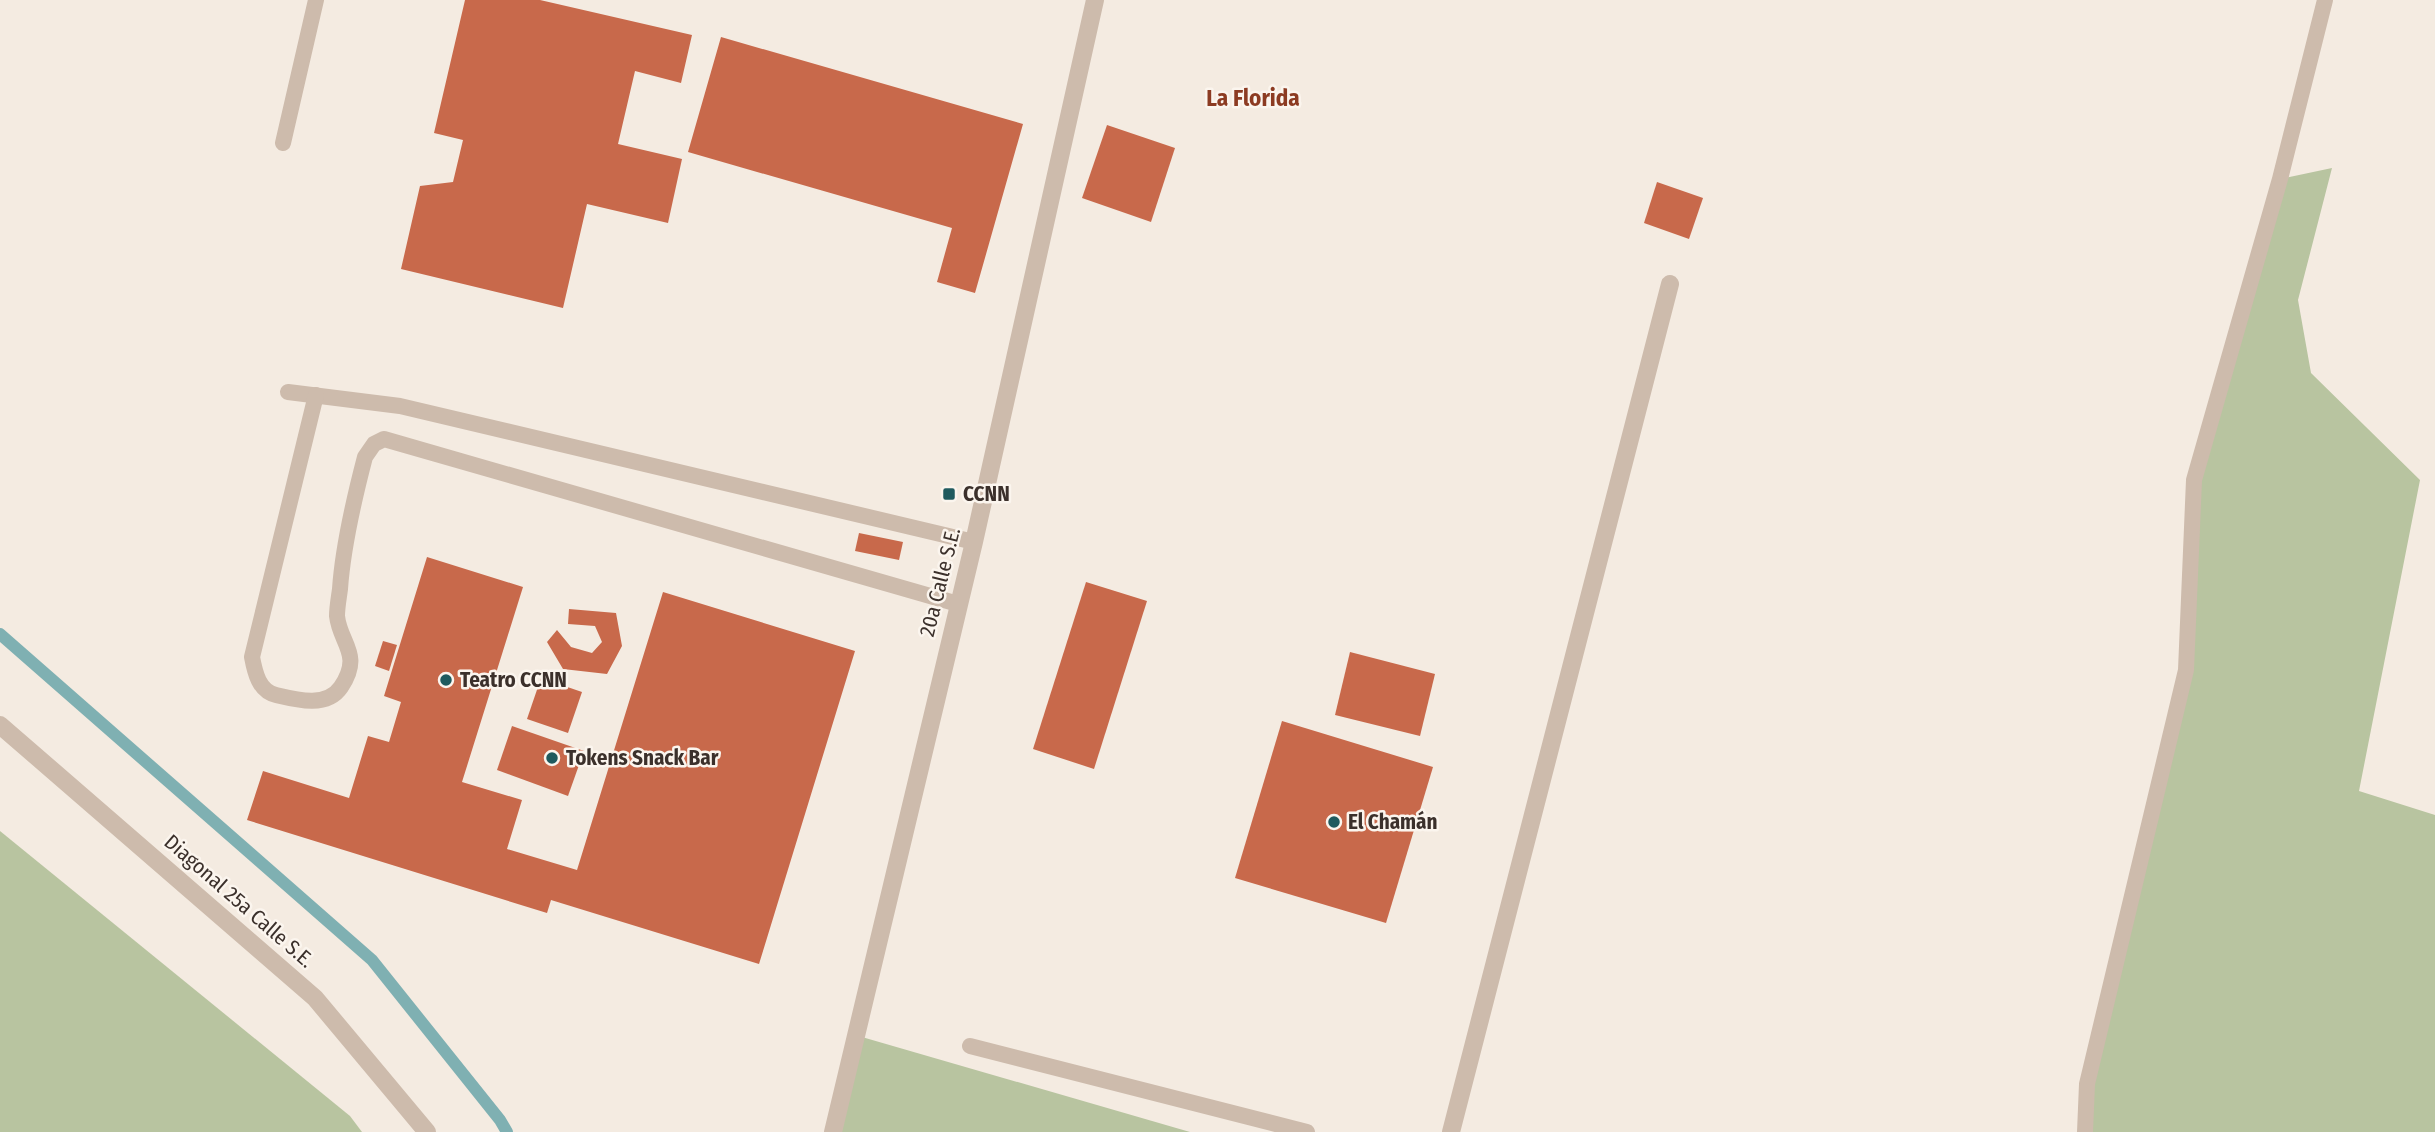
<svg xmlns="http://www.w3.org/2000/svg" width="2435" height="1132" font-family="'Fira Sans Condensed',sans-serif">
  <rect width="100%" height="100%" fill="#f4ebe1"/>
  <g fill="#b8c4a0">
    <path d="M2332,168l-34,132 13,73 109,107 -61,311 76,24v317h-350l2,-48 99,-414 8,-190 86,-301z"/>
    <path d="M0,831l350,285 12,16h-362z"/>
    <path d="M855,1035l335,97h-357z"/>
  </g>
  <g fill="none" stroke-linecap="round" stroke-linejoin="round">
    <path stroke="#7fb0b2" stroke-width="12" d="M0,634l372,326 128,160 7,12"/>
  </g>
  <g fill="#c8694b">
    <path d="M465,0h75l152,35 -11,48 -46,-12 -17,73 64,15 -14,64 -81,-19 -24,104 -162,-39 19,-83 33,-4 10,-42 -29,-7z"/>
    <path d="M721,37l302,87 -48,169 -38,-11 15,-54 -264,-76z"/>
    <path d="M1107,125l68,23 -24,74 -69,-24z"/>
    <path d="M1657,182l46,16 -14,41 -45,-16z"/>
    <path d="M859,533l44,9 -4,18 -44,-9z"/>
    <path d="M427,557l96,30 -61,195 60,18 -15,49 70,21 86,-278 192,59 -96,313 -208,-64 -4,13 -300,-93 16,-49 86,27 19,-62 21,6 12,-40 -17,-6z"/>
    <path d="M1086,582l61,19 -53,168 -61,-20z"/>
    <path d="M569,609l47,4 6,33 -15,28 -44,-5 -16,-27 10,-12 14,17 21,6 10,-11 -7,-16 -27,-2z"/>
    <path d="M383,641l14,4 -8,26 -14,-5z"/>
    <path d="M1350,652l85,22 -15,62 -85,-21z"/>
    <path d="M541,678l41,14 -14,41 -41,-14z"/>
    <path d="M1282,721l151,46 -47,156 -151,-45z"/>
    <path d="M512,726l72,25 -16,45 -71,-26z"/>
  </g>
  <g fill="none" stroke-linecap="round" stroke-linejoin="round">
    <g stroke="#cdbbac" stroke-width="16">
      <path d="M283,143l33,-143"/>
      <path d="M288,392l112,14 574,136"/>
      <path d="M316,395l-64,262c3,16 7,34 24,38 21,5 51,13 65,-8 22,-33 -1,-43 -4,-71 0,-9 2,-19 3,-27 3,-44 14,-90 25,-132l9,-13 10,-5 574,165"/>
      <path d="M970,1046l337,86"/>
      <path d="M2085,1132l2,-48 99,-414 8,-190 86,-301 45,-179"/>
    </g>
    <g stroke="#cdbbac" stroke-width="18">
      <path d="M0,725l315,273 112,134"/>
      <path d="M833,1132l141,-590 121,-542"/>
      <path d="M1451,1132l219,-848"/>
    </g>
  </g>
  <g fill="#1f5a5e" stroke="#fbf5ee" stroke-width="2.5">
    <rect x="942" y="487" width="14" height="14" rx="3.5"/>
    <circle cx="446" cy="680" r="7"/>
    <circle cx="552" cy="758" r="7"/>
    <circle cx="1334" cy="822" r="7"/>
  </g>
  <g text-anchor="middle" stroke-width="5" stroke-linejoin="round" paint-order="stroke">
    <g font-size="21" font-weight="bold" fill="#3b302b" stroke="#fbf5ee" text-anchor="start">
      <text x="963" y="501">CCNN</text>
      <text x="460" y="687">Teatro CCNN</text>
      <text x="566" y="765">Tokens Snack Bar</text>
      <text x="1348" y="829">El Chamán</text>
    </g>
    <g font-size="21" fill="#3b302b" stroke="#fbf5ee">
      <text transform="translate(940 582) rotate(-76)" y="7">20a Calle S.E.</text>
      <text transform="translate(239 901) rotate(41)" y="7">Diagonal 25a Calle S.E.</text>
    </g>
    <g font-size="23" font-weight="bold" fill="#8c3b22" stroke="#fbf5ee">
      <text x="1253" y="106">La Florida</text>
    </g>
  </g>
</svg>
